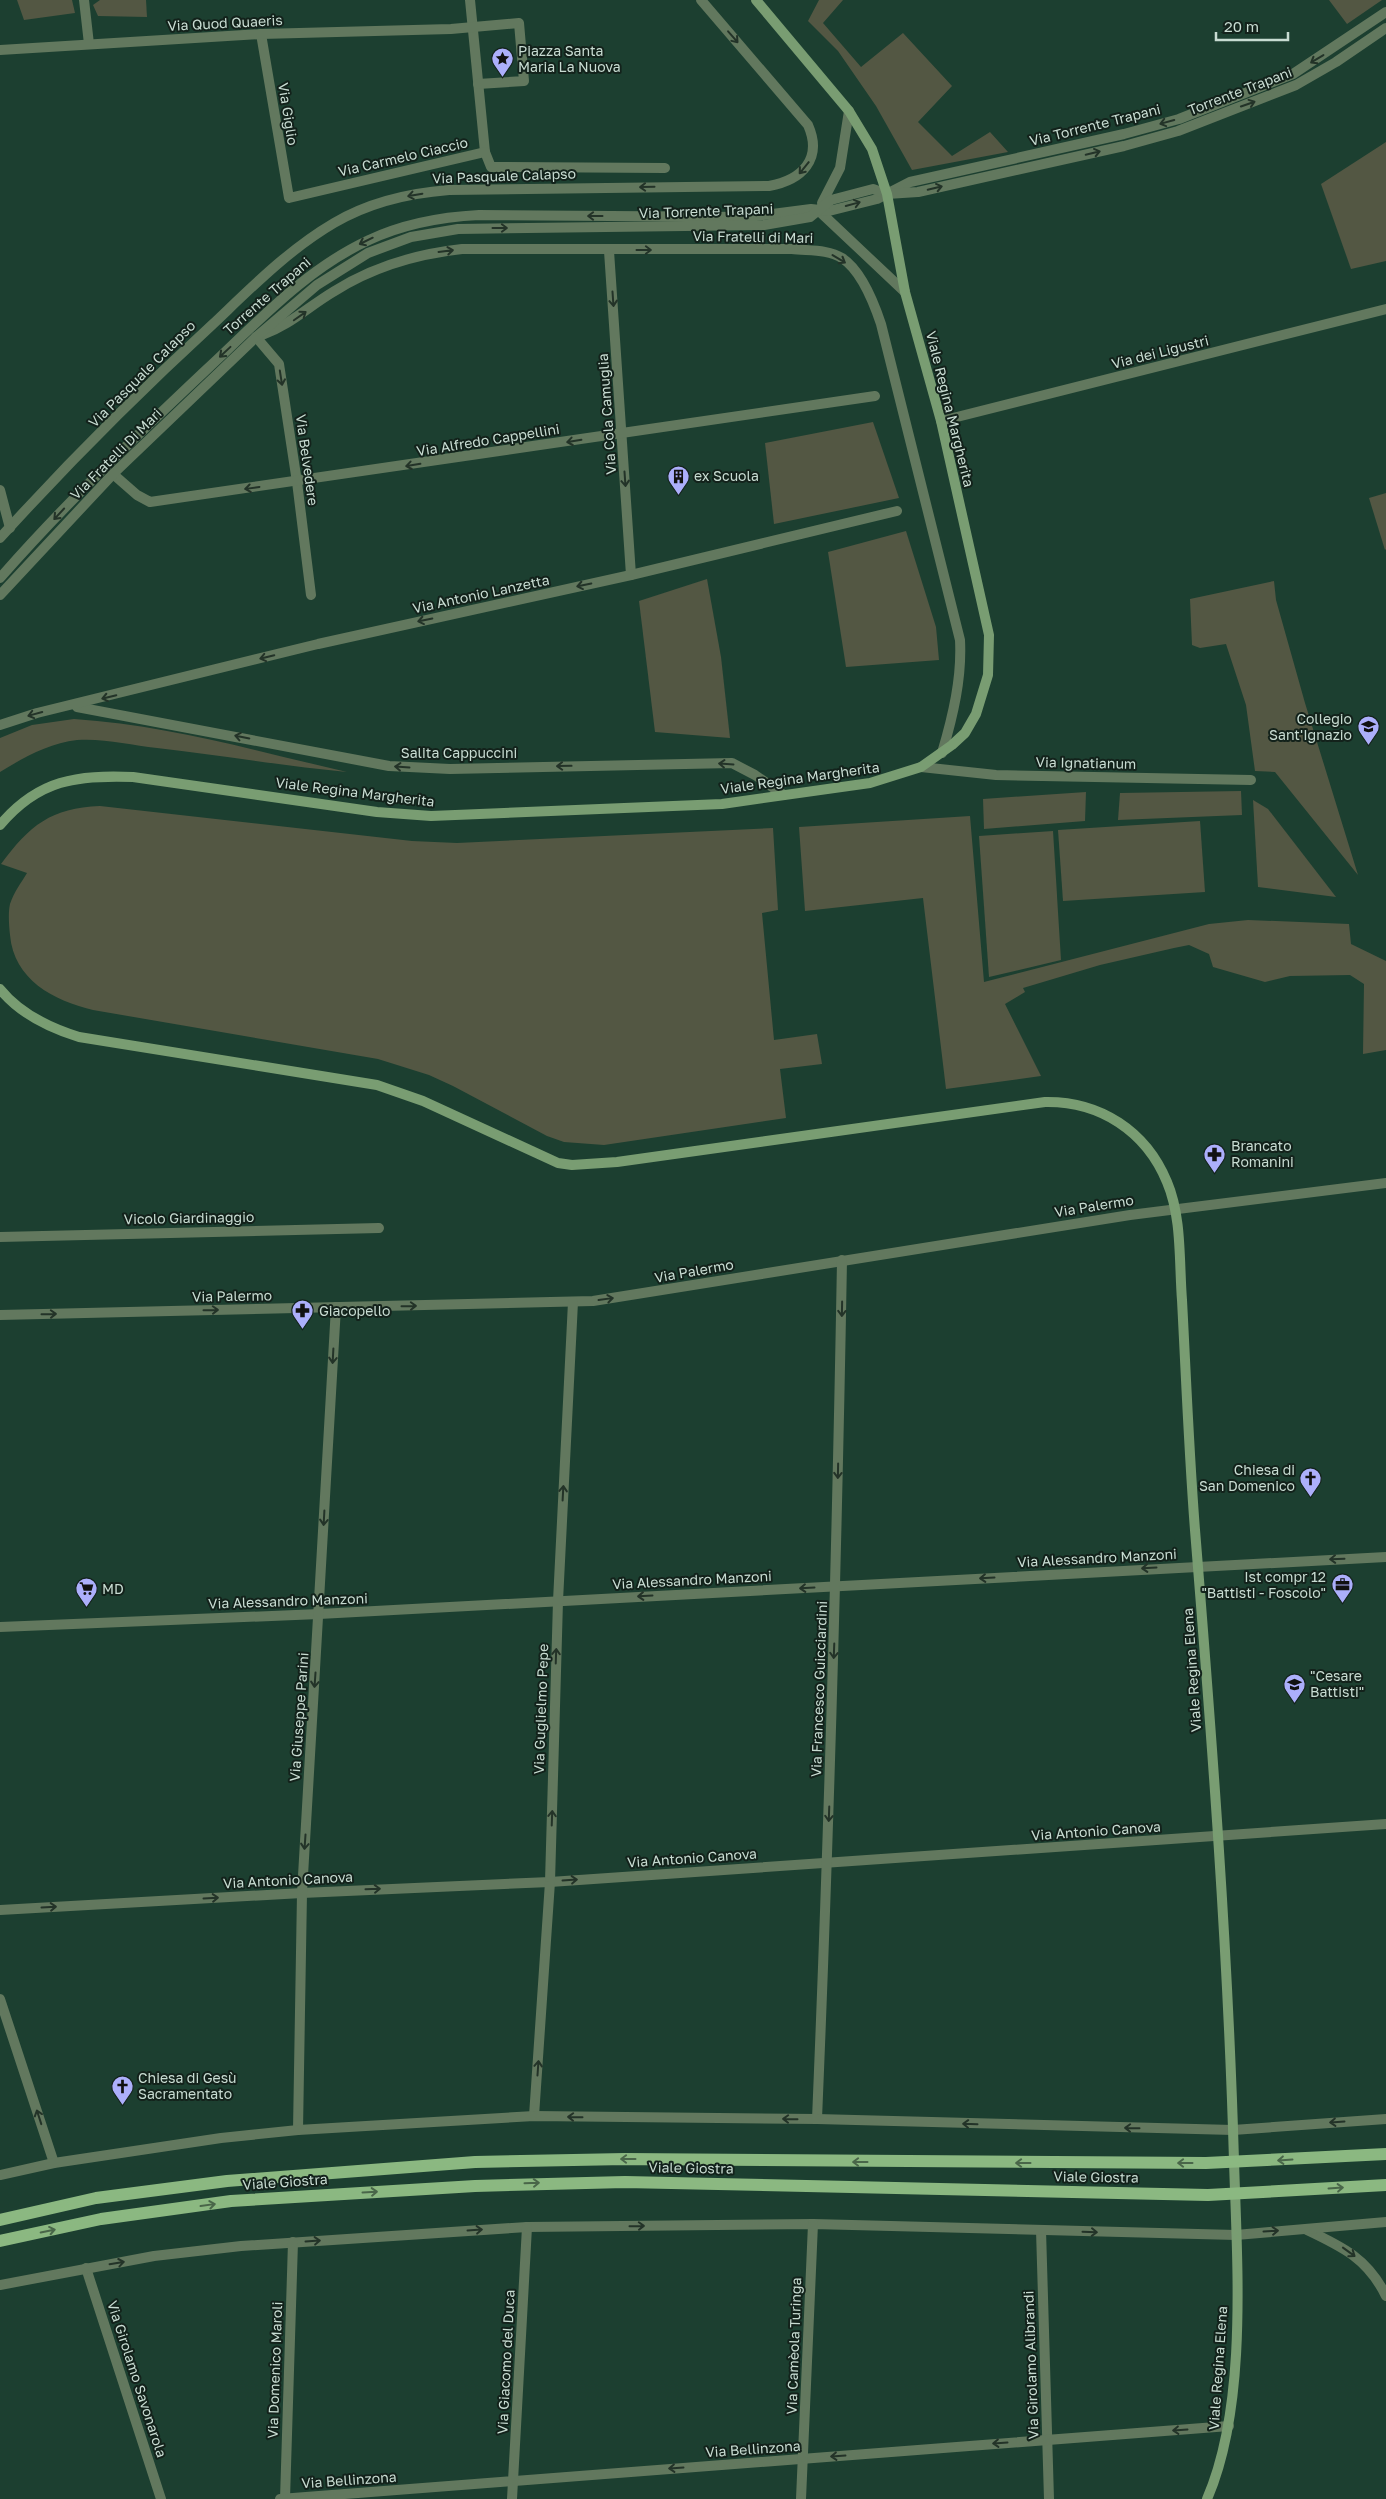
<svg xmlns="http://www.w3.org/2000/svg" width="1386" height="2499" font-family="'Golos Text',sans-serif">
  <rect width="100%" height="100%" fill="#1c3f30"/>
  <g fill="#535743">
    <path d="M17,0h55l3,13 -51,7z"/>
    <path d="M100,0h46l1,17 -49,-1 -5,-11z"/>
    <path d="M819,0h24l-20,23 38,44 42,-34 49,53 -34,36 34,34 38,-24 18,20 -96,18 -36,-64 -38,-55 -30,-30z"/>
    <path d="M1329,0h53l-35,24z"/>
    <path d="M1386,142v119l-35,8 -30,-85z"/>
    <path d="M873,422l26,76 -125,26 -9,-81z"/>
    <path d="M1386,493v56l-1,1 -16,-52z"/>
    <path d="M906,531l30,96 3,33 -93,7 -18,-115z"/>
    <path d="M707,579l14,78 9,81 -75,-6 -16,-131z"/>
    <path d="M1274,581l2,19 29,103 53,172 -83,-103 -20,-1 -9,-66 -20,-61 -26,4 -8,-3 -2,-46z"/>
    <path d="M74,719c93,6 182,32 273,53 -64,-6 -127,-17 -190,-24 -26,-3 -54,-10 -80,-8 -28,3 -54,18 -77,32v-34l32,-13z"/>
    <path d="M1241,791l1,24 -124,5 2,-27z"/>
    <path d="M1086,792l-1,29 -101,8 -1,-30z"/>
    <path d="M1253,800l15,9 68,88 -78,-10z"/>
    <path d="M100,806l312,35 45,2 316,-15 5,82 -16,3 12,127 43,-6 5,30 -42,5 6,49 -182,27 -40,-3 -17,-6 -94,-50 -24,-11 -51,-16 -285,-49c-40,-10 -79,-30 -83,-75 -1,-10 -2,-22 0,-31 4,-12 11,-21 17,-31l-26,-9c29,-39 50,-56 99,-58z"/>
    <path d="M970,816l14,166 225,-58 39,-4 101,4 2,20 35,17v89l-23,4 1,-70 -14,-9 -60,1 -25,6 -52,-15 -4,-13 -20,-9 -15,3 -74,17 -77,23 2,4 -20,12 36,72 -95,13 -23,-191 -118,13 -6,-84z"/>
    <path d="M1200,821l5,71 -142,9 -5,-71z"/>
    <path d="M1053,831l8,129 -72,17 -10,-141z"/>
  </g>
  <g fill="none" stroke-linecap="round" stroke-linejoin="round">
    <g stroke="#62785e" stroke-width="10">
      <path d="M84,0l5,44"/>
      <path d="M470,0l15,152"/>
      <path d="M261,34l28,164 196,-46 6,15 174,1"/>
      <path d="M0,50l261,-16 190,-5 68,-6 5,58 -46,3"/>
      <path d="M822,203l18,-35 9,-57"/>
      <path d="M818,210l87,82"/>
      <path d="M609,251l22,324"/>
      <path d="M262,335c28,-10 46,-28 71,-43 39,-25 84,-38 129,-43h330c16,2 36,0 50,9 20,13 32,45 39,66l79,316c2,38 -7,76 -18,113"/>
      <path d="M256,337l23,27 18,118 14,113"/>
      <path d="M941,421l445,-112"/>
      <path d="M113,474l24,21 13,7 725,-106"/>
      <path d="M0,490l10,38"/>
      <path d="M0,538c67,-74 139,-146 213,-214 38,-36 75,-74 121,-101 34,-20 76,-30 115,-33l320,-4c33,-6 54,-27 39,-61l-107,-125"/>
      <path d="M0,578c64,-73 134,-140 205,-207 51,-47 99,-101 164,-131 34,-16 72,-23 110,-25l269,2 63,-8 18,2 48,-12 33,-17 214,-48 55,-15 114,-45 93,-62"/>
      <path d="M0,595l113,-121 143,-137 61,-52 51,-32 43,-16 47,-8 306,-4 46,-8 21,-17 42,-11 14,5 31,-2 206,-46 54,-15 118,-46 40,-23 50,-34"/>
      <path d="M77,707l312,59 61,3 282,-6 23,12 29,20"/>
      <path d="M0,725l37,-12 281,-69 313,-69 266,-64"/>
      <path d="M921,767l75,8 255,5"/>
      <path d="M0,1237l379,-9"/>
      <path d="M0,1315l593,-14 537,-86 256,-32"/>
      <path d="M0,1627l319,-13 1067,-57"/>
      <path d="M0,1910l302,-17 248,-11 836,-58"/>
      <path d="M0,1999l54,164"/>
      <path d="M534,2116l16,-234 8,-281 15,-299"/>
      <path d="M817,2119c12,-286 20,-572 25,-859"/>
      <path d="M298,2130l4,-237 34,-586"/>
      <path d="M0,2175l54,-12 167,-25 77,-8 236,-14 283,3 416,11 153,-11"/>
      <path d="M1041,2230l8,269"/>
      <path d="M1307,2230c36,17 61,29 79,66"/>
      <path d="M86,2268l75,231"/>
      <path d="M0,2285l154,-29 87,-10 286,-19 286,-3 423,11 150,-13"/>
      <path d="M280,2499l949,-73"/>
      <path d="M285,2499l8,-257"/>
      <path d="M512,2499l15,-272"/>
      <path d="M801,2499l12,-275"/>
    </g>
    <g stroke="#799d72" stroke-width="10">
      <path d="M0,825c39,-46 77,-50 133,-48l244,35 54,4 291,-12 148,-21 51,-16 31,-22 13,-12 11,-19 12,-39 1,-40 -48,-214 -36,-129 -18,-98 -15,-45 -23,-38 -93,-111"/>
      <path d="M0,989c20,25 50,39 79,48l298,48 46,16 135,62 14,2 45,-3 428,-60c55,-1 101,29 122,80 15,35 12,80 15,118 4,76 7,153 13,230 17,210 33,420 39,631 3,102 14,244 -27,338"/>
    </g>
    <g stroke="#8bb881" stroke-width="12">
      <path d="M0,2220l96,-22 131,-17 248,-19 150,-3 581,4 180,-9"/>
      <path d="M0,2241l101,-22 130,-18 244,-15 150,-4 583,13 178,-10"/>
    </g>
  </g>
  <defs><path id="oneway-shaft" d="M-6 0H5M1.5-3L5.5 0L1.5 3" fill="none" stroke-width="1.6" stroke-linecap="round" stroke-linejoin="round" transform="scale(1.25)"/></defs>
  <g stroke="#233328">
    <use href="#oneway-shaft" transform="translate(733 37) rotate(49)"/>
    <use href="#oneway-shaft" transform="translate(1317 59) rotate(149)"/>
    <use href="#oneway-shaft" transform="translate(1248 104) rotate(-19)"/>
    <use href="#oneway-shaft" transform="translate(1167 122) rotate(165)"/>
    <use href="#oneway-shaft" transform="translate(1093 153) rotate(-13)"/>
    <use href="#oneway-shaft" transform="translate(804 168) rotate(129)"/>
    <use href="#oneway-shaft" transform="translate(647 187) rotate(179)"/>
    <use href="#oneway-shaft" transform="translate(935 188) rotate(-13)"/>
    <use href="#oneway-shaft" transform="translate(415 195) rotate(170)"/>
    <use href="#oneway-shaft" transform="translate(853 204) rotate(-15)"/>
    <use href="#oneway-shaft" transform="translate(595 216) rotate(-180)"/>
    <use href="#oneway-shaft" transform="translate(500 228)"/>
    <use href="#oneway-shaft" transform="translate(366 241) rotate(154)"/>
    <use href="#oneway-shaft" transform="translate(644 250)"/>
    <use href="#oneway-shaft" transform="translate(446 251) rotate(-7)"/>
    <use href="#oneway-shaft" transform="translate(839 259) rotate(31)"/>
    <use href="#oneway-shaft" transform="translate(613 299) rotate(86)"/>
    <use href="#oneway-shaft" transform="translate(300 316) rotate(-35)"/>
    <use href="#oneway-shaft" transform="translate(225 352) rotate(137)"/>
    <use href="#oneway-shaft" transform="translate(281 378) rotate(81)"/>
    <use href="#oneway-shaft" transform="translate(574 441) rotate(171)"/>
    <use href="#oneway-shaft" transform="translate(413 465) rotate(171)"/>
    <use href="#oneway-shaft" transform="translate(625 479) rotate(86)"/>
    <use href="#oneway-shaft" transform="translate(252 488) rotate(172)"/>
    <use href="#oneway-shaft" transform="translate(59 514) rotate(133)"/>
    <use href="#oneway-shaft" transform="translate(584 585) rotate(168)"/>
    <use href="#oneway-shaft" transform="translate(425 620) rotate(168)"/>
    <use href="#oneway-shaft" transform="translate(267 657) rotate(166)"/>
    <use href="#oneway-shaft" transform="translate(109 697) rotate(167)"/>
    <use href="#oneway-shaft" transform="translate(35 714) rotate(165)"/>
    <use href="#oneway-shaft" transform="translate(242 737) rotate(-169)"/>
    <use href="#oneway-shaft" transform="translate(726 764) rotate(-176)"/>
    <use href="#oneway-shaft" transform="translate(564 766) rotate(179)"/>
    <use href="#oneway-shaft" transform="translate(402 767) rotate(-176)"/>
    <use href="#oneway-shaft" transform="translate(606 1299) rotate(-8)"/>
    <use href="#oneway-shaft" transform="translate(409 1306) rotate(-1)"/>
    <use href="#oneway-shaft" transform="translate(842 1309) rotate(91)"/>
    <use href="#oneway-shaft" transform="translate(211 1310) rotate(-1)"/>
    <use href="#oneway-shaft" transform="translate(49 1314) rotate(-1)"/>
    <use href="#oneway-shaft" transform="translate(333 1356) rotate(93)"/>
    <use href="#oneway-shaft" transform="translate(838 1471) rotate(91)"/>
    <use href="#oneway-shaft" transform="translate(563 1493) rotate(-87)"/>
    <use href="#oneway-shaft" transform="translate(324 1518) rotate(93)"/>
    <use href="#oneway-shaft" transform="translate(1337 1559) rotate(178)"/>
    <use href="#oneway-shaft" transform="translate(1149 1568) rotate(177)"/>
    <use href="#oneway-shaft" transform="translate(987 1578) rotate(177)"/>
    <use href="#oneway-shaft" transform="translate(807 1588) rotate(177)"/>
    <use href="#oneway-shaft" transform="translate(645 1596) rotate(177)"/>
    <use href="#oneway-shaft" transform="translate(834 1651) rotate(92)"/>
    <use href="#oneway-shaft" transform="translate(556 1656) rotate(-88)"/>
    <use href="#oneway-shaft" transform="translate(315 1680) rotate(94)"/>
    <use href="#oneway-shaft" transform="translate(829 1814) rotate(92)"/>
    <use href="#oneway-shaft" transform="translate(552 1818) rotate(-88)"/>
    <use href="#oneway-shaft" transform="translate(305 1842) rotate(94)"/>
    <use href="#oneway-shaft" transform="translate(570 1880) rotate(-4)"/>
    <use href="#oneway-shaft" transform="translate(373 1889) rotate(-2)"/>
    <use href="#oneway-shaft" transform="translate(211 1898) rotate(-3)"/>
    <use href="#oneway-shaft" transform="translate(49 1907) rotate(-3)"/>
    <use href="#oneway-shaft" transform="translate(538 2068) rotate(-86)"/>
    <use href="#oneway-shaft" transform="translate(39 2117) rotate(-108)"/>
    <use href="#oneway-shaft" transform="translate(575 2117) rotate(-179)"/>
    <use href="#oneway-shaft" transform="translate(790 2119) rotate(-179)"/>
    <use href="#oneway-shaft" transform="translate(1337 2122) rotate(176)"/>
    <use href="#oneway-shaft" transform="translate(970 2124) rotate(-178)"/>
    <use href="#oneway-shaft" transform="translate(1132 2128) rotate(-179)"/>
    <use href="#oneway-shaft" transform="translate(637 2226) rotate(-1)"/>
    <use href="#oneway-shaft" transform="translate(475 2230) rotate(-4)"/>
    <use href="#oneway-shaft" transform="translate(1271 2231) rotate(-3)"/>
    <use href="#oneway-shaft" transform="translate(1090 2232) rotate(2)"/>
    <use href="#oneway-shaft" transform="translate(313 2241) rotate(-4)"/>
    <use href="#oneway-shaft" transform="translate(1349 2252) rotate(36)"/>
    <use href="#oneway-shaft" transform="translate(117 2263) rotate(-9)"/>
    <use href="#oneway-shaft" transform="translate(1180 2430) rotate(176)"/>
    <use href="#oneway-shaft" transform="translate(1000 2443) rotate(176)"/>
    <use href="#oneway-shaft" transform="translate(838 2456) rotate(176)"/>
    <use href="#oneway-shaft" transform="translate(676 2468) rotate(176)"/>
  </g>
  <g stroke="#496649">
    <use href="#oneway-shaft" transform="translate(628 2159) rotate(-180)"/>
    <use href="#oneway-shaft" transform="translate(1285 2160) rotate(176)"/>
    <use href="#oneway-shaft" transform="translate(860 2162) rotate(-180)"/>
    <use href="#oneway-shaft" transform="translate(1023 2163) rotate(-180)"/>
    <use href="#oneway-shaft" transform="translate(1185 2163) rotate(-180)"/>
    <use href="#oneway-shaft" transform="translate(532 2183) rotate(-2)"/>
    <use href="#oneway-shaft" transform="translate(1336 2188) rotate(-4)"/>
    <use href="#oneway-shaft" transform="translate(370 2192) rotate(-3)"/>
    <use href="#oneway-shaft" transform="translate(208 2205) rotate(-8)"/>
    <use href="#oneway-shaft" transform="translate(48 2231) rotate(-12)"/>
  </g>
  <defs>
    <symbol id="sight-pin" viewBox="-11 -11 22 30"><path d="M0 17L-7.5 6A9.5 9.5 0 1 1 7.5 6Z" fill="#acaffb" stroke="#13221b"/><path d="M0-6L1.8-2.2L6-1.7L2.9 1.2L3.7 5.4L0 3.3L-3.7 5.4L-2.9 1.2L-6-1.7L-1.8-2.2Z" fill="#111"/></symbol>
    <symbol id="building-pin" viewBox="-11 -11 22 30"><path d="M0 17L-7.5 6A9.5 9.5 0 1 1 7.5 6Z" fill="#acaffb" stroke="#13221b"/><path d="M-4-6H4V6H1V3H-1V6H-4ZM-2.5-4.3h1.7v1.8h-1.7ZM.8-4.3h1.7v1.8H.8ZM-2.5-1h1.7V.8h-1.7ZM.8-1h1.7V.8H.8Z" fill="#111"/></symbol>
    <symbol id="school-pin" viewBox="-11 -11 22 30"><path d="M0 17L-7.5 6A9.5 9.5 0 1 1 7.5 6Z" fill="#acaffb" stroke="#13221b"/><path d="M0-5L7-2L0 1L-7-2ZM-4 1L0 2.5L4 1V4Q0 6-4 4Z" fill="#111"/></symbol>
    <symbol id="pharmacy-pin" viewBox="-11 -11 22 30"><path d="M0 17L-7.5 6A9.5 9.5 0 1 1 7.5 6Z" fill="#acaffb" stroke="#13221b"/><path d="M-2-6h4v4h4v4h-4v4h-4v-4h-4v-4h4Z" fill="#111"/></symbol>
    <symbol id="church-pin" viewBox="-11 -11 22 30"><path d="M0 17L-7.5 6A9.5 9.5 0 1 1 7.5 6Z" fill="#acaffb" stroke="#13221b"/><path d="M-1.2-6h2.4v3.5h3.3v2.4h-3.3V6h-2.4V-.1h-3.3v-2.4h3.3Z" fill="#111"/></symbol>
    <symbol id="office-pin" viewBox="-11 -11 22 30"><path d="M0 17L-7.5 6A9.5 9.5 0 1 1 7.5 6Z" fill="#acaffb" stroke="#13221b"/><path d="M-6-3h4V-5.5h4V-3h4V5H-6ZM-1-4.5V-3h2v-1.5ZM-6 0V1H6V0Z" fill="#111"/></symbol>
    <symbol id="supermarket-pin" viewBox="-11 -11 22 30"><path d="M0 17L-7.5 6A9.5 9.5 0 1 1 7.5 6Z" fill="#acaffb" stroke="#13221b"/><path d="M-6-5.5h2.5l.6 2H6L4.5 2H-2.5L-4.4-4H-6ZM-1.5 3.2a1.3 1.3 0 1 0 .1 0ZM3 3.2a1.3 1.3 0 1 0 .1 0Z" fill="#111"/></symbol>
  </defs>
  <g fill-rule="evenodd">
    <use href="#sight-pin" x="490" y="46" width="25" height="34"/>
    <use href="#building-pin" x="666" y="464" width="25" height="34"/>
    <use href="#school-pin" x="1356" y="714" width="25" height="34"/>
    <use href="#pharmacy-pin" x="1202" y="1142" width="25" height="34"/>
    <use href="#pharmacy-pin" x="290" y="1298" width="25" height="34"/>
    <use href="#church-pin" x="1298" y="1466" width="25" height="34"/>
    <use href="#office-pin" x="1330" y="1572" width="25" height="34"/>
    <use href="#supermarket-pin" x="74" y="1576" width="25" height="34"/>
    <use href="#school-pin" x="1282" y="1672" width="25" height="34"/>
    <use href="#church-pin" x="110" y="2074" width="25" height="34"/>
  </g>
  <g text-anchor="middle" stroke-width="4" stroke-linejoin="round" paint-order="stroke">
    <g font-size="14" fill="#c8dcd2" stroke="#13221b">
      <text transform="translate(225 23) rotate(-3)" y="5">Via Quod Quaeris</text>
      <text transform="translate(1240 91) rotate(-21)" y="5">Torrente Trapani</text>
      <text transform="translate(288 114) rotate(81)" y="5">Via Giglio</text>
      <text transform="translate(1095 125) rotate(-14)" y="5">Via Torrente Trapani</text>
      <text transform="translate(403 157) rotate(-13)" y="5">Via Carmelo Ciaccio</text>
      <text transform="translate(504 176) rotate(-2)" y="5">Via Pasquale Calapso</text>
      <text transform="translate(706 211) rotate(-2)" y="5">Via Torrente Trapani</text>
      <text transform="translate(753 237) rotate(1)" y="5">Via Fratelli di Mari</text>
      <text transform="translate(267 296) rotate(-41)" y="5">Torrente Trapani</text>
      <text transform="translate(1160 352) rotate(-14)" y="5">Via dei Ligustri</text>
      <text transform="translate(142 374) rotate(-45)" y="5">Via Pasquale Calapso</text>
      <text transform="translate(950 409) rotate(76)" y="5">Viale Regina Margherita</text>
      <text transform="translate(607 414) rotate(-94)" y="5">Via Cola Camuglia</text>
      <text transform="translate(488 440) rotate(-9)" y="5">Via Alfredo Cappellini</text>
      <text transform="translate(116 454) rotate(-45)" y="5">Via Fratelli Di Mari</text>
      <text transform="translate(307 460) rotate(82)" y="5">Via Belvedere</text>
      <text transform="translate(481 594) rotate(-12)" y="5">Via Antonio Lanzetta</text>
      <text x="459" y="758">Salita Cappuccini</text>
      <text transform="translate(1086 763) rotate(1)" y="5">Via Ignatianum</text>
      <text transform="translate(800 778) rotate(-8)" y="5">Viale Regina Margherita</text>
      <text transform="translate(355 792) rotate(7)" y="5">Viale Regina Margherita</text>
      <text transform="translate(1094 1206) rotate(-9)" y="5">Via Palermo</text>
      <text transform="translate(189 1218) rotate(-1)" y="5">Vicolo Giardinaggio</text>
      <text transform="translate(694 1271) rotate(-10)" y="5">Via Palermo</text>
      <text transform="translate(232 1296) rotate(-1)" y="5">Via Palermo</text>
      <text transform="translate(1097 1558) rotate(-3)" y="5">Via Alessandro Manzoni</text>
      <text transform="translate(692 1580) rotate(-3)" y="5">Via Alessandro Manzoni</text>
      <text transform="translate(288 1601) rotate(-2)" y="5">Via Alessandro Manzoni</text>
      <text transform="translate(1192 1670) rotate(-94)" y="5">Viale Regina Elena</text>
      <text transform="translate(819 1689) rotate(-88)" y="5">Via Francesco Guicciardini</text>
      <text transform="translate(541 1709) rotate(-88)" y="5">Via Guglielmo Pepe</text>
      <text transform="translate(299 1717) rotate(-86)" y="5">Via Giuseppe Parini</text>
      <text transform="translate(1096 1831) rotate(-4)" y="5">Via Antonio Canova</text>
      <text transform="translate(692 1858) rotate(-4)" y="5">Via Antonio Canova</text>
      <text transform="translate(288 1880) rotate(-3)" y="5">Via Antonio Canova</text>
      <text transform="translate(691 2168) rotate(1)" y="5">Viale Giostra</text>
      <text transform="translate(1096 2177) rotate(1)" y="5">Viale Giostra</text>
      <text transform="translate(285 2182) rotate(-4)" y="5">Viale Giostra</text>
      <text transform="translate(794 2346) rotate(-88)" y="5">Via Camèola Turinga</text>
      <text transform="translate(506 2362) rotate(-87)" y="5">Via Giacomo del Duca</text>
      <text transform="translate(1031 2365) rotate(-92)" y="5">Via Girolamo Alibrandi</text>
      <text transform="translate(1218 2368) rotate(-86)" y="5">Viale Regina Elena</text>
      <text transform="translate(275 2370) rotate(-88)" y="5">Via Domenico Maroli</text>
      <text transform="translate(137 2379) rotate(72)" y="5">Via Girolamo Savonarola</text>
      <text transform="translate(753 2449) rotate(-4)" y="5">Via Bellinzona</text>
      <text transform="translate(349 2480) rotate(-4)" y="5">Via Bellinzona</text>
    </g>
    <g font-size="14" fill="#c8dcd2" stroke="#13221b" text-anchor="start">
      <text x="518" y="56">Piazza Santa<tspan x="518" dy="16">Maria La Nuova</tspan></text>
      <text x="694" y="481">ex Scuola</text>
      <text x="1352" y="724" text-anchor="end">Collegio<tspan x="1352" dy="16">Sant'Ignazio</tspan></text>
      <text x="1231" y="1151">Brancato<tspan x="1231" dy="16">Romanini</tspan></text>
      <text x="319" y="1316">Giacopello</text>
      <text x="1295" y="1475" text-anchor="end">Chiesa di<tspan x="1295" dy="16">San Domenico</tspan></text>
      <text x="1326" y="1582" text-anchor="end">Ist compr 12<tspan x="1326" dy="16">"Battisti - Foscolo"</tspan></text>
      <text x="102" y="1594">MD</text>
      <text x="1310" y="1681">"Cesare<tspan x="1310" dy="16">Battisti"</tspan></text>
      <text x="138" y="2083">Chiesa di Gesù<tspan x="138" dy="16">Sacramentato</tspan></text>
    </g>
  </g>
  <path d="M1216 32v8h72v-8" fill="none" stroke="#c8dcd2" stroke-width="2.5"/>
  <text x="1224" y="32" font-size="15" fill="#c8dcd2" stroke="#13221b" stroke-width="4" paint-order="stroke">20 m</text>
</svg>
